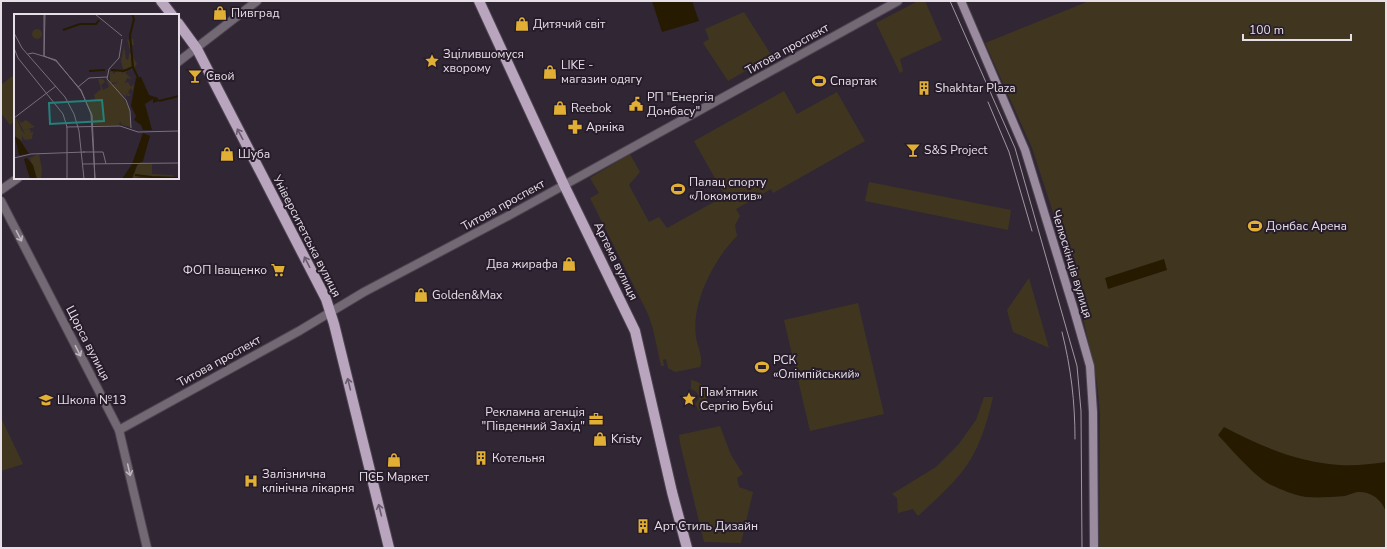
<svg xmlns="http://www.w3.org/2000/svg" width="1387" height="549" font-family="'Nunito Sans',sans-serif">
  <rect width="100%" height="100%" fill="#312634"/>
  <g fill="#403620">
    <path d="M918,1h7l17,39 -42,19 3,12 -3,2 -24,-50z"/>
    <path d="M1089,1h297v547h-287l1,-134 -2,-24 -3,-18 -21,-95 -42,-129 -47,-105z"/>
    <path d="M744,12l28,44 -44,25 -25,-38 6,-4 -4,-10z"/>
    <path d="M15,74v47l-5,4 -9,-12v-28z"/>
    <path d="M784,91l13,23 40,-22 28,49 -92,52 -2,-4 -35,20 4,7 -5,9 2,11c-23,23 -46,67 -41,101 1,9 8,21 4,30l-25,5 -7,-4 -2,-9 -3,1 1,6h-3l-8,-37 -5,-15 -58,-116 9,-5 -9,-15 40,-24 10,18 -11,13 20,37 10,-5 8,11 58,-32 -31,-55z"/>
    <path d="M869,182l142,28 -3,20 -143,-29z"/>
    <path d="M533,185l2,5 -27,15 -3,-4z"/>
    <path d="M1029,278l20,70 -36,-16 -6,-22z"/>
    <path d="M858,303l26,111 -74,17 -26,-111z"/>
    <path d="M691,380c16,2 22,22 8,31l-4,-7 4,-5c0,-5 -3,-8 -8,-10z"/>
    <path d="M984,397h9c-6,26 -14,54 -32,76 -13,16 -28,29 -43,43l-5,-7 -15,4 -1,-15 -5,-4 44,-27 22,-22 18,-25z"/>
    <path d="M1,418l22,46 -22,7z"/>
    <path d="M720,426l11,29 12,19 -6,4 2,9 14,5 -12,51 -37,-1 -24,-99 -1,-8z"/>
  </g>
  <g fill="#261a00">
    <path d="M652,1h40l7,20 -37,11z"/>
    <path d="M1164,259l3,11 -59,19 -3,-11z"/>
    <path d="M1224,427c36,19 75,36 116,38 15,1 31,-1 46,-3v51c-3,-13 -15,-22 -29,-21 -4,1 -8,3 -12,4 -12,1 -27,2 -39,1 -10,-1 -26,-8 -35,-12 -14,-6 -42,-38 -53,-50z"/>
  </g>
  <g fill="none" stroke-linecap="round" stroke-linejoin="round">
    <defs>
      <g id="minor">
        <path d="M178,62l79,-61"/>
        <path d="M1,190l17,-12"/>
      </g>
      <g id="tertiary">
        <path d="M1,201l118,229 28,118"/>
        <path d="M119,430l180,-99 65,-39 144,-76 390,-215"/>
      </g>
      <path id="secondary" d="M961,1l64,149 49,160 16,56 3,46 1,136"/>
      <g id="primary">
        <path d="M161,1l11,14"/>
        <path d="M479,1l85,184 71,146 37,161 15,56"/>
        <path d="M178,23l19,26 129,250 8,25 55,224"/>
      </g>
    </defs>
    <use href="#minor" stroke="#4e4451" stroke-width="10"/>
    <use href="#tertiary" stroke="#4e4451" stroke-width="10"/>
    <use href="#secondary" stroke="#4e4451" stroke-width="10"/>
    <use href="#primary" stroke="#4e4451" stroke-width="12"/>
    <use href="#minor" stroke="#726974" stroke-width="8"/>
    <use href="#tertiary" stroke="#726974" stroke-width="8"/>
    <use href="#secondary" stroke="#9a8b9e" stroke-width="8"/>
    <use href="#primary" stroke="#b9a6be" stroke-width="10"/>
    <g stroke="#a097a2" stroke-width="1">
      <path d="M950,1l65,147 62,218 4,45 1,137"/>
      <path d="M988,102l21,50 23,79"/>
      <path d="M1062,332c9,36 13,70 13,107"/>
    </g>
  </g>
  <defs><path id="oneway-shaft" d="M-6 0H5M1.5-3L5.5 0L1.5 3" fill="none" stroke-width="1.6" stroke-linecap="round" stroke-linejoin="round"/></defs>
  <g stroke="#695a6d">
    <use href="#oneway-shaft" transform="translate(240 134) rotate(-118)"/>
    <use href="#oneway-shaft" transform="translate(307 262) rotate(-117)"/>
    <use href="#oneway-shaft" transform="translate(349 384) rotate(-104)"/>
    <use href="#oneway-shaft" transform="translate(380 510) rotate(-104)"/>
  </g>
  <g stroke="#bdb6bf">
    <use href="#oneway-shaft" transform="translate(19 236) rotate(63)"/>
    <use href="#oneway-shaft" transform="translate(78 351) rotate(63)"/>
    <use href="#oneway-shaft" transform="translate(129 470) rotate(77)"/>
  </g>
  <defs>
    <symbol id="shop-bare" viewBox="-9 -9 18 18"><path d="M-5-2.5h2.3a2.7 3.5 0 0 1 5.4 0H5L5.5 6h-11ZM-1.5-2.5h3a1.5 2.3 0 0 0-3 0Z" fill="#e1af34" stroke="#271c2a" stroke-width="2.5" paint-order="stroke"/></symbol>
    <symbol id="sight-bare" viewBox="-9 -9 18 18"><path d="M0-6L1.8-2.2L6-1.7L2.9 1.2L3.7 5.4L0 3.3L-3.7 5.4L-2.9 1.2L-6-1.7L-1.8-2.2Z" fill="#e1af34" stroke="#271c2a" stroke-width="2.5" paint-order="stroke"/></symbol>
    <symbol id="bar-bare" viewBox="-9 -9 18 18"><path d="M-6-5H6L.8 .8V4.5H3.5V6h-7V4.5H-.8V.8Z" fill="#e1af34" stroke="#271c2a" stroke-width="2.5" paint-order="stroke"/></symbol>
    <symbol id="stadium-bare" viewBox="-9 -9 18 18"><path d="M0-5a6.5 5 0 1 0 0 10a6.5 5 0 1 0 0-10ZM-3.5-1.8h7v3.6h-7Z" fill="#e1af34" stroke="#271c2a" stroke-width="2.5" paint-order="stroke"/></symbol>
    <symbol id="building-bare" viewBox="-9 -9 18 18"><path d="M-4-6H4V6H1V3H-1V6H-4ZM-2.5-4.3h1.7v1.8h-1.7ZM.8-4.3h1.7v1.8H.8ZM-2.5-1h1.7V.8h-1.7ZM.8-1h1.7V.8H.8Z" fill="#e1af34" stroke="#271c2a" stroke-width="2.5" paint-order="stroke"/></symbol>
    <symbol id="civic-bare" viewBox="-9 -9 18 18"><path d="M-.6-6.5H3V-4.5H.6V-3L4-1V1h2V6H-6V1h2V-1L-.6-3ZM-1.2 2.5V6h2.4V2.5Z" fill="#e1af34" stroke="#271c2a" stroke-width="2.5" paint-order="stroke"/></symbol>
    <symbol id="pharmacy-bare" viewBox="-9 -9 18 18"><path d="M-2-6h4v4h4v4h-4v4h-4v-4h-4v-4h4Z" fill="#e1af34" stroke="#271c2a" stroke-width="2.5" paint-order="stroke"/></symbol>
    <symbol id="supermarket-bare" viewBox="-9 -9 18 18"><path d="M-6-5.5h2.5l.6 2H6L4.5 2H-2.5L-4.4-4H-6ZM-1.5 3.2a1.3 1.3 0 1 0 .1 0ZM3 3.2a1.3 1.3 0 1 0 .1 0Z" fill="#e1af34" stroke="#271c2a" stroke-width="2.5" paint-order="stroke"/></symbol>
    <symbol id="school-bare" viewBox="-9 -9 18 18"><path d="M0-5L7-2L0 1L-7-2ZM-4 1L0 2.5L4 1V4Q0 6-4 4Z" fill="#e1af34" stroke="#271c2a" stroke-width="2.5" paint-order="stroke"/></symbol>
    <symbol id="office-bare" viewBox="-9 -9 18 18"><path d="M-6-3h4V-5.5h4V-3h4V5H-6ZM-1-4.5V-3h2v-1.5ZM-6 0V1H6V0Z" fill="#e1af34" stroke="#271c2a" stroke-width="2.5" paint-order="stroke"/></symbol>
    <symbol id="hospital-bare" viewBox="-9 -9 18 18"><path d="M-5-5h3v3.5h4V-5h3V5h-3V1.5h-4V5h-3Z" fill="#e1af34" stroke="#271c2a" stroke-width="2.5" paint-order="stroke"/></symbol>
  </defs>
  <g fill-rule="evenodd">
    <use href="#shop-bare" x="210" y="3" width="20" height="20"/>
    <use href="#shop-bare" x="512" y="14" width="20" height="20"/>
    <use href="#sight-bare" x="422" y="51" width="20" height="20"/>
    <use href="#shop-bare" x="540" y="62" width="20" height="20"/>
    <use href="#bar-bare" x="185" y="66" width="20" height="20"/>
    <use href="#stadium-bare" x="809" y="71" width="20" height="20"/>
    <use href="#building-bare" x="914" y="78" width="20" height="20"/>
    <use href="#civic-bare" x="626" y="94" width="20" height="20"/>
    <use href="#shop-bare" x="550" y="98" width="20" height="20"/>
    <use href="#pharmacy-bare" x="565" y="117" width="20" height="20"/>
    <use href="#bar-bare" x="903" y="140" width="20" height="20"/>
    <use href="#shop-bare" x="217" y="144" width="20" height="20"/>
    <use href="#stadium-bare" x="668" y="179" width="20" height="20"/>
    <use href="#stadium-bare" x="1245" y="216" width="20" height="20"/>
    <use href="#shop-bare" x="559" y="254" width="20" height="20"/>
    <use href="#supermarket-bare" x="268" y="260" width="20" height="20"/>
    <use href="#shop-bare" x="411" y="285" width="20" height="20"/>
    <use href="#stadium-bare" x="752" y="357" width="20" height="20"/>
    <use href="#sight-bare" x="679" y="389" width="20" height="20"/>
    <use href="#school-bare" x="36" y="390" width="20" height="20"/>
    <use href="#office-bare" x="586" y="409" width="20" height="20"/>
    <use href="#shop-bare" x="590" y="429" width="20" height="20"/>
    <use href="#building-bare" x="471" y="448" width="20" height="20"/>
    <use href="#shop-bare" x="384" y="450" width="20" height="20"/>
    <use href="#hospital-bare" x="241" y="471" width="20" height="20"/>
    <use href="#building-bare" x="633" y="516" width="20" height="20"/>
  </g>
  <g text-anchor="middle" stroke-width="4" stroke-linejoin="round" paint-order="stroke">
    <g font-size="12" fill="#e6dfe8" stroke="#271c2a" text-anchor="start">
      <text x="231" y="17">Пивград</text>
      <text x="533" y="28">Дитячий світ</text>
      <text x="443" y="58">Зцілившомуся<tspan x="443" dy="14">хворому</tspan></text>
      <text x="561" y="69">LIKE -<tspan x="561" dy="14">магазин одягу</tspan></text>
      <text x="206" y="80">Свой</text>
      <text x="830" y="85">Спартак</text>
      <text x="935" y="92">Shakhtar Plaza</text>
      <text x="647" y="101">РП "Енергія<tspan x="647" dy="14">Донбасу"</tspan></text>
      <text x="571" y="112">Reebok</text>
      <text x="586" y="131">Арніка</text>
      <text x="924" y="154">S&amp;S Project</text>
      <text x="238" y="158">Шуба</text>
      <text x="689" y="186">Палац спорту<tspan x="689" dy="14">«Локомотив»</tspan></text>
      <text x="1266" y="230">Донбас Арена</text>
      <text x="558" y="268" text-anchor="end">Два жирафа</text>
      <text x="267" y="274" text-anchor="end">ФОП Іващенко</text>
      <text x="432" y="299">Golden&amp;Max</text>
      <text x="773" y="364">РСК<tspan x="773" dy="14">«Олімпійський»</tspan></text>
      <text x="700" y="396">Пам'ятник<tspan x="700" dy="14">Сергію Бубці</tspan></text>
      <text x="57" y="404">Школа №13</text>
      <text x="585" y="416" text-anchor="end">Рекламна агенція<tspan x="585" dy="14">"Південний Захід"</tspan></text>
      <text x="611" y="443">Kristy</text>
      <text x="492" y="462">Котельня</text>
      <text x="262" y="478">Залізнична<tspan x="262" dy="14">клінічна лікарня</tspan></text>
      <text x="394" y="481" text-anchor="middle">ПСБ Маркет</text>
      <text x="654" y="530">Арт Стиль Дизайн</text>
    </g>
    <g font-size="12" fill="#e6dfe8" stroke="#271c2a">
      <text transform="translate(787 49) rotate(-29)" y="4">Титова проспект</text>
      <text transform="translate(503 205) rotate(-29)" y="4">Титова проспект</text>
      <text transform="translate(307 236) rotate(63)" y="4">Університетська вулиця</text>
      <text transform="translate(616 261) rotate(64)" y="4">Артема вулиця</text>
      <text transform="translate(1072 264) rotate(73)" y="4">Челюскінців вулиця</text>
      <text transform="translate(88 343) rotate(63)" y="4">Щорса вулиця</text>
      <text transform="translate(219 361) rotate(-29)" y="4">Титова проспект</text>
    </g>
  </g>
  <g transform="translate(14 14)">
    <rect width="165" height="165" fill="#312634"/>
    <path d="M18 20a5 5 0 1 1 10 0a5 5 0 1 1-10 0ZM116,24l3,1 1,6h-3l-1,7 7,12 -3,4 -3,-12 1,16 -1,-3h-8l-2,-8 3,-15 2,13 2,1 2,-9 -3,-12 4,3zM103,56l5,1 1,3 1,-3h3l-2,2 7,6 -5,-1 -2,5 3,-1 3,5 3,-3 -1,7 -2,-3 -3,4 3,4h-4l-1,-4v5l-15,-12 8,-3 -9,1v-11l2,-1 2,3zM84,65h5l2,3 -4,3 2,5 6,-3 -3,-7 17,16 6,13 2,18 -9,-2 -2,-4 -1,4h-26l-6,-23 8,-3 -1,-4 7,-6zM2,104l6,13 3,3 -8,-16 4,5 5,-3 9,7 -11,3 6,-1 1,4 2,-2 -1,8 -7,1 -3,-4v5l-8,-6v-16zM25,140l3,15 -1,10 -6,-2 -5,-19zM124,150h14v10l20,1 4,3 -33,-2 -11,3z" fill="#403620"/>
    <path d="M127,63l8,18 9,3 1,3 -6,2v-4l-8,5 7,26h-9l-2,-5 -7,-5 2,-4 -5,-10 5,-28zM129,119l7,3 -7,25 -6,4 -5,14h-10l10,-15zM1,123l5,3 9,14 -10,1zM13,144l6,7 4,14h-7l-6,-20z" fill="#261a00"/>
    <path fill="none" stroke="#261a00" stroke-width="2" d="M66,10h16l3,-4M49,16l17,-6M119,53l6,13M97,56l13,1 9,-4 -3,-32 4,-16 -2,-5M75,57l16,-1M145,87l20,-5M121,161l17,2M138,163l27,1"/>
    <path fill="none" stroke="#79707c" stroke-width="1" d="M30,0v42l12,5 25,29 10,24 4,65M81,0l27,22M0,19l8,15 43,49 9,17 5,17 5,48M108,25l-3,19 -10,11 -2,10 19,21 4,11 1,17M0,34l4,10 45,56 4,13v52M14,40l5,-1 23,7 25,31 11,24 3,64M30,42l1,-42M64,73l11,-9 18,-1M0,104l42,-32M52,113l54,-1 18,6 41,-1M69,138h20l3,12M0,144l17,-4 54,-2M69,150l96,-1"/>
    <path fill="#24807a" fill-opacity="0.15" stroke="#24807a" stroke-width="2" d="M88,86l2,21 -54,3 -1,-21z"/>
    <rect width="165" height="165" fill="none" stroke="#e6dfe8" stroke-width="2"/>
  </g>
  <rect width="1387" height="549" fill="none" stroke="#e6dfe8" stroke-width="4"/>
  <path d="M1243 34v6h108v-6" fill="none" stroke="#e6dfe8" stroke-width="2"/>
  <text x="1249" y="34" font-size="12" fill="#e6dfe8" stroke="#271c2a" stroke-width="3" paint-order="stroke">100 m</text>
</svg>
